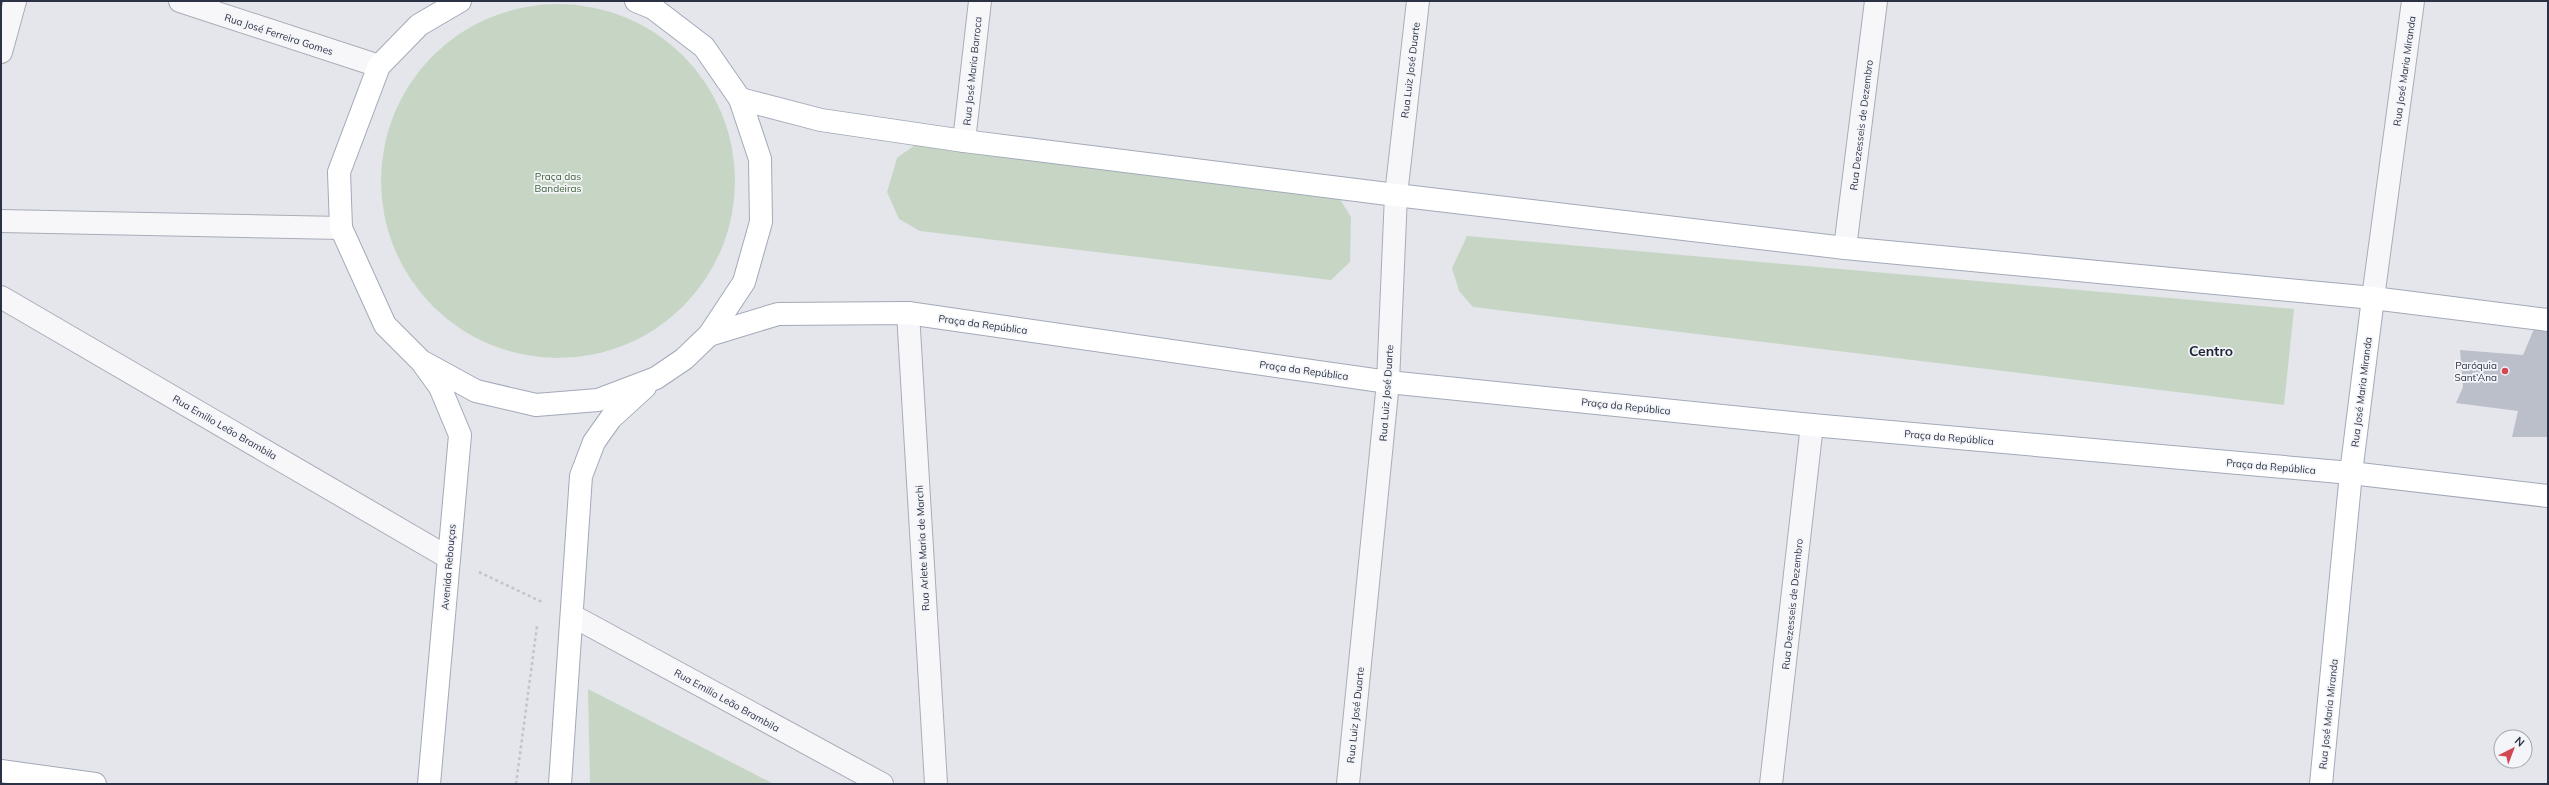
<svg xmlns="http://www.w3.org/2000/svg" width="2549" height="785" font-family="Mulish,sans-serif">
  <rect width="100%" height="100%" fill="#e4e6ec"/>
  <g fill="#c7d6c4">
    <circle cx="558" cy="181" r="177"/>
    <path d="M915,145l423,51 13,21 -1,45 -19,18 -411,-49 -21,-12 -12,-27 10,-34z"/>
    <path d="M1467,236l827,73 -10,96 -811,-98 -14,-16 -7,-23z"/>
    <path d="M588,689l186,95h-184z"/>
  </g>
  <path fill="#bbbfca" d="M2534,329l14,1v107h-36l6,-26 -62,-8 7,-16 -3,-37 63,5z"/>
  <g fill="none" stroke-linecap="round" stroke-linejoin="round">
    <defs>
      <g id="minor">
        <path d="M180,1l199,65"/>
        <path d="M1,52l14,-51"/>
        <path d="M964,141l16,-140"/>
        <path d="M1,221l340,7"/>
        <path d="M1845,248l31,-247"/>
        <path d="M1,297l448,261"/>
        <path d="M2373,298l40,-297"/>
        <path d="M908,313l28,471"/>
        <path d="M573,616l309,168"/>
        <path d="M1348,784l40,-402 8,-187 22,-194"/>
        <path d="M1771,784l41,-359"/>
      </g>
      <g id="major">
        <path d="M460,1l-41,24 -40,41 -40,106 2,56 44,97 36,36 55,30 60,14 62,-5 58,-22 28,-19 25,-24 35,-53 17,-60 -1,-63 -20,-60 -36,-52 -51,-39 -17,-7"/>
        <path d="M740,99l81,21 143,21 432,54 449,53 528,50 175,22"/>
        <path d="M709,335l69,-21 130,-1 480,69 424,43 539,48 197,23"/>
        <path d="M424,365l16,22 20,48 -31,349"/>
        <path d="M1,771l94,13"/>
        <path d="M560,784l21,-308 13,-34 17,-24 34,-31"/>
        <path d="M2321,784l30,-311 22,-175"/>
      </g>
    </defs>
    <use href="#minor" stroke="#a9acb7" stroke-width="24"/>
    <use href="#major" stroke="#a2a9b8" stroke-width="24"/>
    <g stroke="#c2c4cb" stroke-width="2.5" stroke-dasharray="3 3" stroke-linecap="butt">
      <path d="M479,572l63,30"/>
      <path d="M516,784l21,-158"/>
    </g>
    <use href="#minor" stroke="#f7f7fa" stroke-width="22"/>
    <use href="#major" stroke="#fff" stroke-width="22"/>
  </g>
  <circle fill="#d24850" stroke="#f4f5f9" stroke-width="1.5" cx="2505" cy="371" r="4"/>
  <g text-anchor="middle" stroke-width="3.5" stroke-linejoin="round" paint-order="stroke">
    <g font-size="10" fill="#2b3245" stroke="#f4f5f9">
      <text transform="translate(279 34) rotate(18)" y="4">Rua José Ferreira Gomes</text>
      <text transform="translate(1410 70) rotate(-83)" y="4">Rua Luiz José Duarte</text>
      <text transform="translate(972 71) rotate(-84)" y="4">Rua José Maria Barroca</text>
      <text transform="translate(2404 71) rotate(-82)" y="4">Rua José Maria Miranda</text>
      <text transform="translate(1861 125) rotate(-83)" y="4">Rua Dezesseis de Dezembro</text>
      <text transform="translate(983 324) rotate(8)" y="4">Praça da República</text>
      <text transform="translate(1304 370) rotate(8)" y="4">Praça da República</text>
      <text transform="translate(2361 392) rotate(-83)" y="4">Rua José Maria Miranda</text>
      <text transform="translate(1386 393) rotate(-86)" y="4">Rua Luiz José Duarte</text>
      <text transform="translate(1626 406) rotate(6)" y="4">Praça da República</text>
      <text transform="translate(225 427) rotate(30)" y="4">Rua Emilio Leão Brambila</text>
      <text transform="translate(1949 437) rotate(5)" y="4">Praça da República</text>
      <text transform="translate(2271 466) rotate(5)" y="4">Praça da República</text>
      <text transform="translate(922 548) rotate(-93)" y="4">Rua Arlete Maria de Marchi</text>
      <text transform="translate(448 567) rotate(-85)" y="4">Avenida Rebouças</text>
      <text transform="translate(1792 604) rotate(-84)" y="4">Rua Dezesseis de Dezembro</text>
      <text transform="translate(727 700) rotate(29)" y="4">Rua Emilio Leão Brambila</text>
      <text transform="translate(2328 714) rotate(-84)" y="4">Rua José Maria Miranda</text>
      <text transform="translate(1355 715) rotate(-84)" y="4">Rua Luiz José Duarte</text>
    </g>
    <g font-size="10" fill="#3b6138" stroke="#f4f5f9">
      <text x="558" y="180">Praça das<tspan x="558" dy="12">Bandeiras</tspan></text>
    </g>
    <g font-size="10" fill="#2b3245" stroke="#f4f5f9" text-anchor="end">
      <text x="2497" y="369">Paróquia<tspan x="2497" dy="12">Sant’Ana</tspan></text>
    </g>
    <g font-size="14" font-weight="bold" fill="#1d2336" stroke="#f4f5f9">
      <text x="2211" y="356">Centro</text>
    </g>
  </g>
  <rect width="2549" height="785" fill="none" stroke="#2b3245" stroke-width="4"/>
  <g transform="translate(2513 749) rotate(42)"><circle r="19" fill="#f4f5f9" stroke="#a4a7b1"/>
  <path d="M0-3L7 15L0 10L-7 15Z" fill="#d24850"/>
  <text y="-6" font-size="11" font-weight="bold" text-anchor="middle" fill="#2b3245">N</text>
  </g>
</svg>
